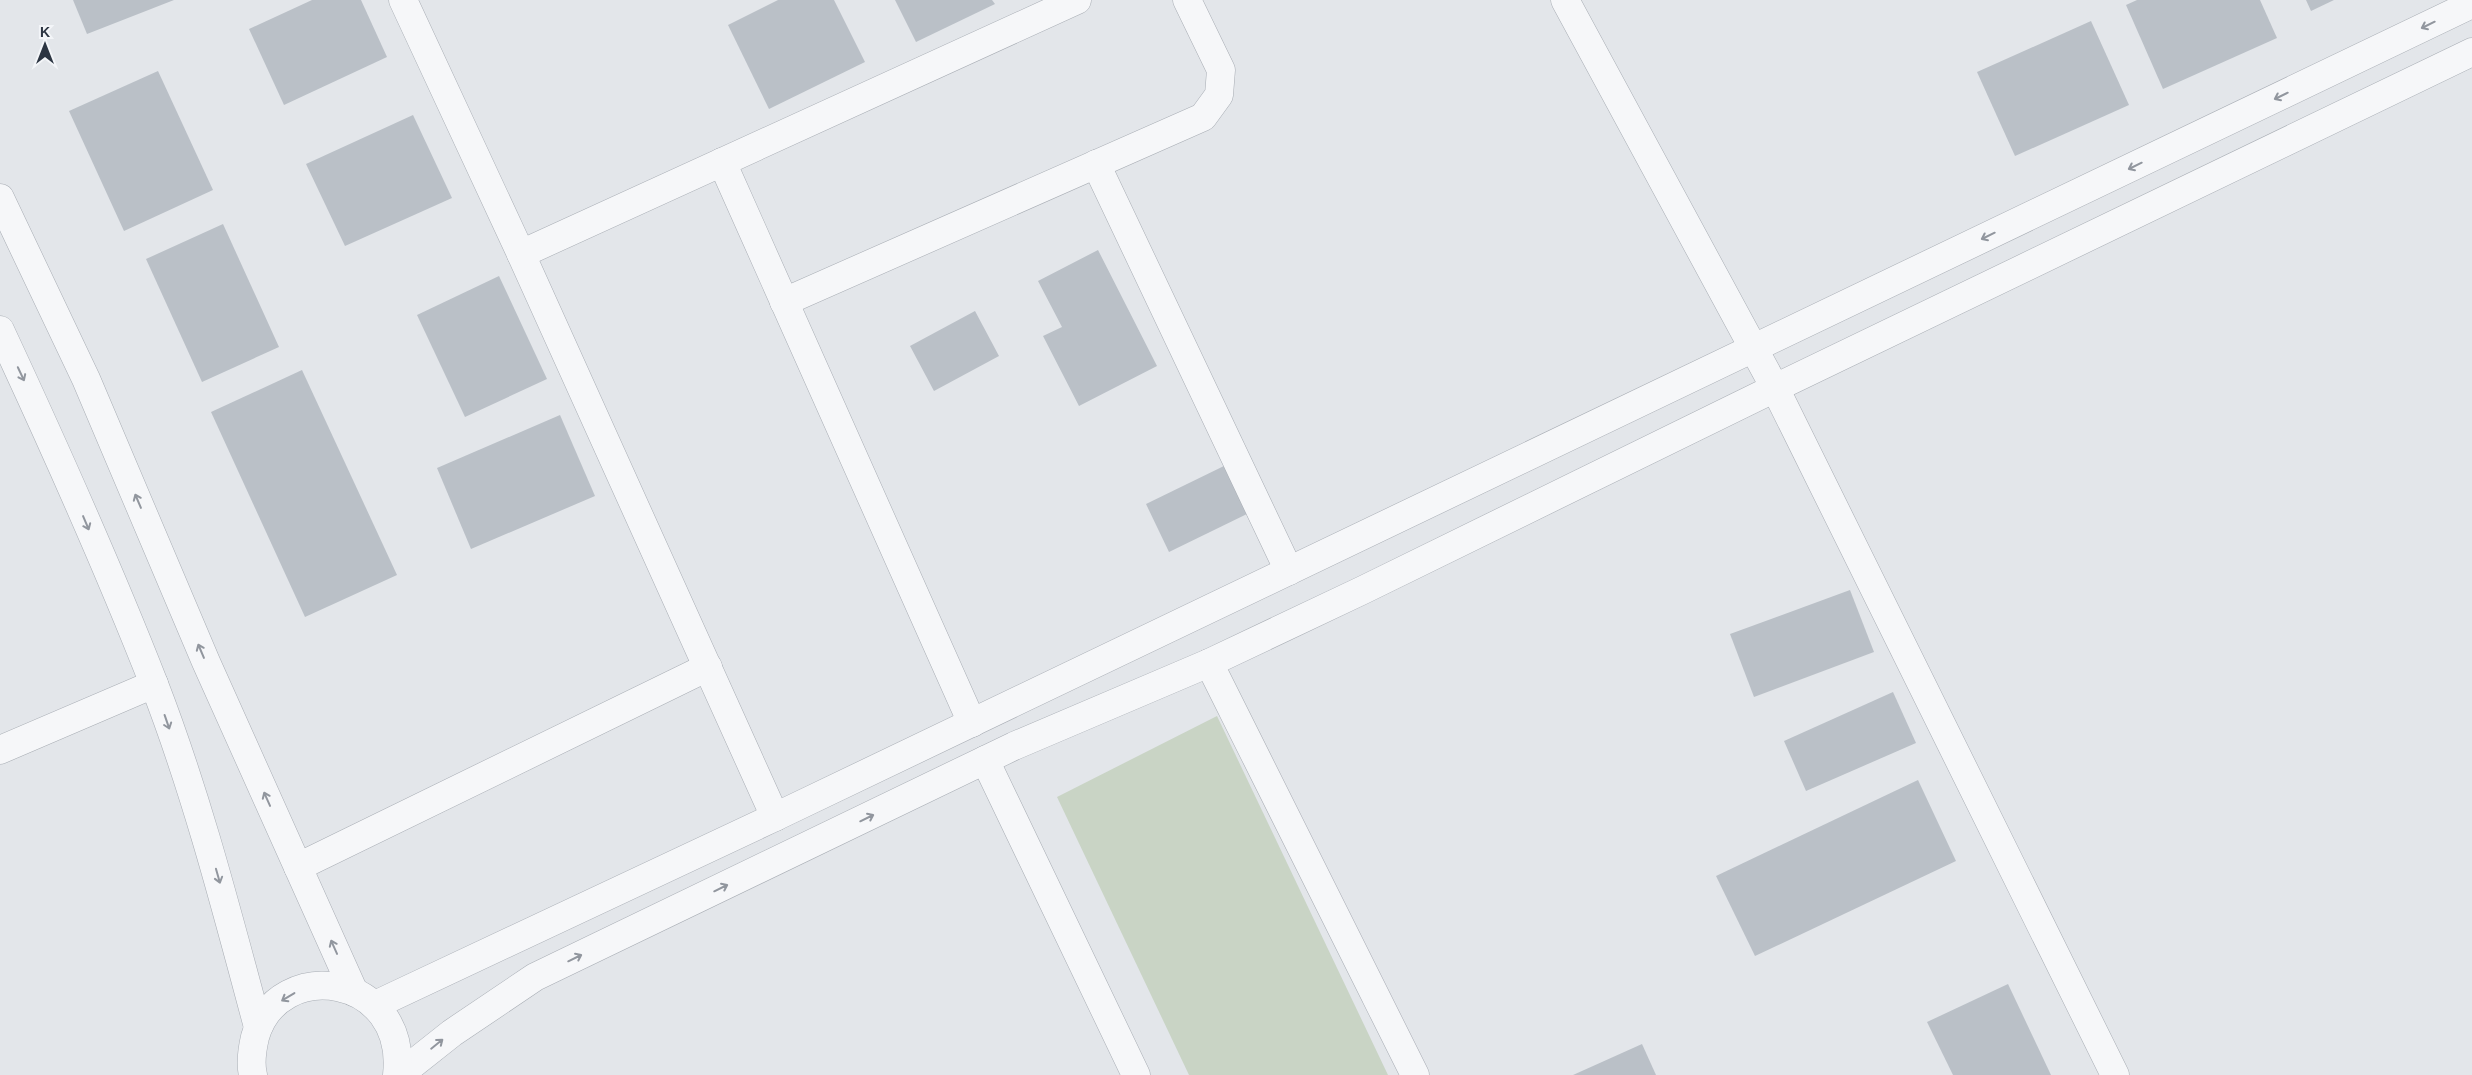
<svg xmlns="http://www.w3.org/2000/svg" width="2472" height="1075" font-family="Arial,sans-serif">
  <rect width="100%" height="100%" fill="#e3e6ea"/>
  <path fill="#c9d4c5" d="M1217,716l171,359h-199l-132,-278z"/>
  <g fill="#bac0c7">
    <path d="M73,0h101l-87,34z"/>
    <path d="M312,0h49l26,57 -103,48 -35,-76z"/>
    <path d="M778,0h56l31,62 -96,47 -41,-84z"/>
    <path d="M895,0h97l3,4 -79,38z"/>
    <path d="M2137,0h123l17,38 -114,51 -37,-84z"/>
    <path d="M2306,0h28l-23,11z"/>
    <path d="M2091,21l38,84 -114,51 -38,-84z"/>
    <path d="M158,71l55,119 -89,41 -55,-120z"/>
    <path d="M413,115l39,83 -107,48 -39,-82z"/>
    <path d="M223,224l56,123 -77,35 -56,-123z"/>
    <path d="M1098,250l59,116 -78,40 -36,-70 19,-9 -24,-46z"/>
    <path d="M499,276l48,103 -82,38 -48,-102z"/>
    <path d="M975,311l24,45 -65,35 -24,-45z"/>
    <path d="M302,370l95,205 -92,42 -94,-205z"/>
    <path d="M560,415l35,81 -124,53 -34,-81z"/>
    <path d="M1226,465l23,48 -80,39 -23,-48z"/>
    <path d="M1850,590l24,62 -120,45 -24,-63z"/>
    <path d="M1893,692l23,51 -110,48 -22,-50z"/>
    <path d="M1918,780l38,81 -201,95 -39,-80z"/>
    <path d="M2008,984l43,91h-98l-26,-53z"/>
    <path d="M1642,1044l14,31h-83z"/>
  </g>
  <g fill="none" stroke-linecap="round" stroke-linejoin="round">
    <defs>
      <g id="minor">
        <path d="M403,0l118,254 254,563"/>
        <path d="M1565,0l210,388 340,687"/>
        <path d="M722,162l250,561"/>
        <path d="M1096,164l193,407"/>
        <path d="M521,254l556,-254"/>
        <path d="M784,302l419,-185 16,-22 2,-25 -34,-70"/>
        <path d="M1209,663l206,412"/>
        <path d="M0,750l154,-66"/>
        <path d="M985,760l151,315"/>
        <path d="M298,867l410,-200"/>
        <path d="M375,1005l400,-188 1697,-813"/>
        <path d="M399,1075l53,-42 83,-56 479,-231 195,-83 154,-73 412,-202 697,-336"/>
      </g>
      <g id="tertiary">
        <path d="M0,198l86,181 120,283 148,330"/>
        <path d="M0,330c54,116 107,234 154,354 43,111 73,228 104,343"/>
        <path d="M253,1075c-3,-12 -1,-25 2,-38 23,-82 153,-63 142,38"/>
      </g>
    </defs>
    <use href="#minor" stroke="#a8adb4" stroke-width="29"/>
    <use href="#tertiary" stroke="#a8adb4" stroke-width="29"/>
    <use href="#minor" stroke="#f6f7f9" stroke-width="28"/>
    <use href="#tertiary" stroke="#f6f7f9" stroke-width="28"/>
  </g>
  <defs><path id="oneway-shaft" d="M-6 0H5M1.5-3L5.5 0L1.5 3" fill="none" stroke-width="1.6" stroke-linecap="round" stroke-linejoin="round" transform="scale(1.25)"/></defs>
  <g stroke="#91969e">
    <use href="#oneway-shaft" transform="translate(2428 25) rotate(154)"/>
    <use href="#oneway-shaft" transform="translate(2281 96) rotate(154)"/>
    <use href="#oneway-shaft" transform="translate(2135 166) rotate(154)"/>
    <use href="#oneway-shaft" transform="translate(1988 236) rotate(154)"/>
    <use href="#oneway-shaft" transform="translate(21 374) rotate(65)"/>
    <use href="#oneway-shaft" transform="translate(138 501) rotate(-113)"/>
    <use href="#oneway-shaft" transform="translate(86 523) rotate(67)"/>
    <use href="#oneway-shaft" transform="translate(201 651) rotate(-113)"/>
    <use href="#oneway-shaft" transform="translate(167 722) rotate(71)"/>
    <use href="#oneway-shaft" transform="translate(267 799) rotate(-114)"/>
    <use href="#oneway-shaft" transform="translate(867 818) rotate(-26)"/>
    <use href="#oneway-shaft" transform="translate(218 876) rotate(74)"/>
    <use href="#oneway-shaft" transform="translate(721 888) rotate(-26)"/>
    <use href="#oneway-shaft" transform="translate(334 947) rotate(-114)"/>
    <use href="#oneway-shaft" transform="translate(575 958) rotate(-26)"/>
    <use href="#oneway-shaft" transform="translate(288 997) rotate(149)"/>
    <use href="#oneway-shaft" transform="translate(437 1044) rotate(-39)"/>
  </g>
  <g transform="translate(45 45)" stroke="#f3f5f8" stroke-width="4" paint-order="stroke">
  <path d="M0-4L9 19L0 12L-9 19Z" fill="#2c3542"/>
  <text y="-8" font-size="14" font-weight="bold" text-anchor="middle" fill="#2c3542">K</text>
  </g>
</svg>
